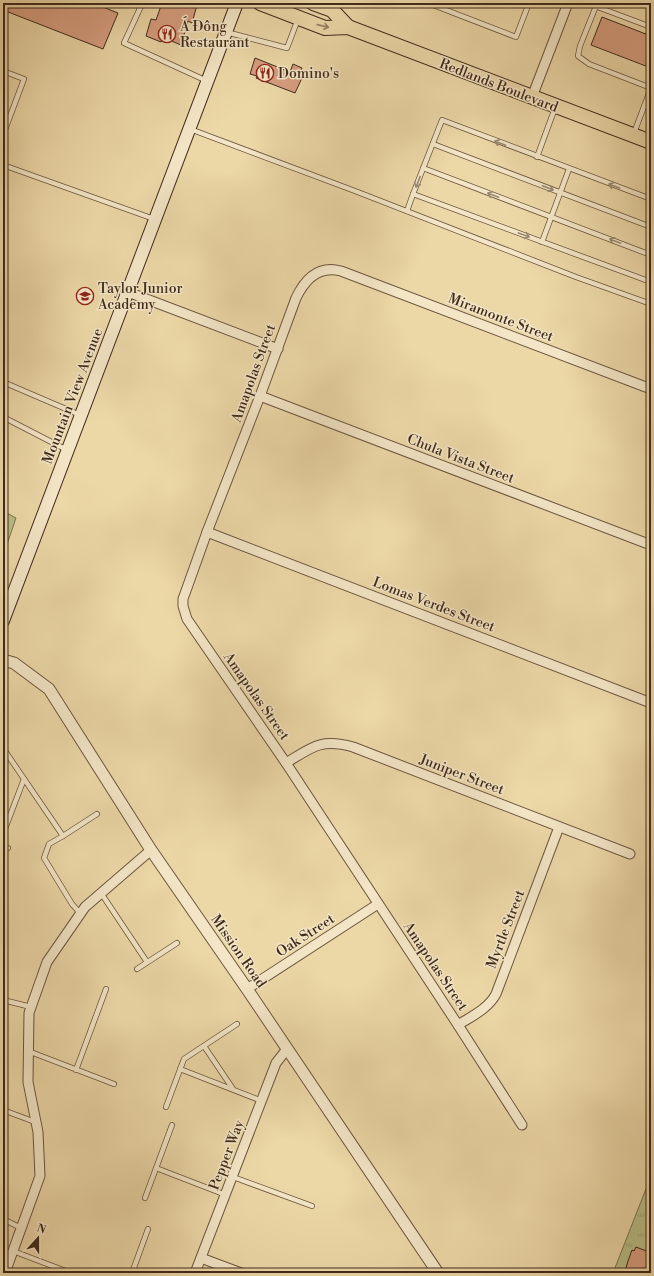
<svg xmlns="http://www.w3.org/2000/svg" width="654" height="1276" font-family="'Libre Bodoni',serif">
  <defs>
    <pattern id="park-tufts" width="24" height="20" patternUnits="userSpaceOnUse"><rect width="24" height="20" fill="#b8be87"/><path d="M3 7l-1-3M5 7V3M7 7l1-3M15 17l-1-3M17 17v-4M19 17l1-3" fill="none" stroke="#9fa374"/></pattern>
  </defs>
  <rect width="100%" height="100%" fill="#ecd7a7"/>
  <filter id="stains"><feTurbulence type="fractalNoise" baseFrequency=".005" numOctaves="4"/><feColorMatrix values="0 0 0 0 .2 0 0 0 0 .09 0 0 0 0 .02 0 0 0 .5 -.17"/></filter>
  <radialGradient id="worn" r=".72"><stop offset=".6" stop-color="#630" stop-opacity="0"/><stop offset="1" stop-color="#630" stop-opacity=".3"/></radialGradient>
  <g fill="url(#park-tufts)" stroke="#7c7452">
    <path d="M3,511l13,7 -13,38z"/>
    <path d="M651,1176v97h-38z"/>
  </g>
  <g fill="#d69d7f" stroke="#402b1c">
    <path d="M3,3h90l25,10 -15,36 -100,-39z"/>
    <path d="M162,3h30l5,2 -5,18 -4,-2 -7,24 -17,-7 -3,4 -15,-6 5,-17 5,1z"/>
    <path d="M642,3h9v6l-10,-4z"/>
    <path d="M602,17l49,19v32l-60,-23z"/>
    <path d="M255,58l35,14 3,-8 9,4 -3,8 3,2 -7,15 -39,-15 1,-2 -7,-2z"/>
    <path d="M636,1247l13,5 -1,6h2l-4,11 -2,-1 -2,5h-14l-2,-5 2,-7 4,-11 2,1z"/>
  </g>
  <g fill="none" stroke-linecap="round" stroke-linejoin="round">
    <defs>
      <g id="service">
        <path d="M138,3l4,1 -18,39 83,38"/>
        <path d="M428,3l88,34 13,-34"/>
        <path d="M587,3l64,24"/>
        <path d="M596,6l-16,40 -2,10 11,8 62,24"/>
        <path d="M226,32l61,16 11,-29"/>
        <path d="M3,71l21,8 -21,56"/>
        <path d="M190,129l165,62 221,86 75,27"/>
        <path d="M634,133l17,-45"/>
        <path d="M433,144l218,83"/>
        <path d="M537,157l18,-49"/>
        <path d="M3,165l151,54"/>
        <path d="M423,168l228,87"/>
        <path d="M651,199l-209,-79 -29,74 238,88"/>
        <path d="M407,211l6,-17"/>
        <path d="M542,242l27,-73"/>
        <path d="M3,382l77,33"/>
        <path d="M3,417l64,33"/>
        <path d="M3,750l2,1 58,85 -14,8 -5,14 28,46 8,9"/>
        <path d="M3,834l21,-55"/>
        <path d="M63,836l34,-22"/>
        <path d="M3,846l5,2"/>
        <path d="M101,893l46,69"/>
        <path d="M137,969l40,-26"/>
        <path d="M3,1000l28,7"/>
        <path d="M204,1046l29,43"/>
        <path d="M28,1051l86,33"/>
        <path d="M180,1069l82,32"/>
        <path d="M76,1070l30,-81"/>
        <path d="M166,1107l18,-48 53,-35"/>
        <path d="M3,1110l32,12"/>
        <path d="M156,1168l70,27"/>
        <path d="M233,1177l79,29"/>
        <path d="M145,1198l27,-73"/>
        <path d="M3,1219l18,9"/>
        <path d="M13,1251l58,22"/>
        <path d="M132,1273l16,-44"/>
      </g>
      <g id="minor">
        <path d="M532,97l36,-94"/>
        <path d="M128,292l150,57"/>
        <path d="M260,396l391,149"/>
        <path d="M207,532l444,171"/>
        <path d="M286,763c26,-16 35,-25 67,-16l277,107"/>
        <path d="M247,989l131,-85"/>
        <path d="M458,1025c14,-9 30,-16 38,-31l63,-167"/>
        <path d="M522,1125l-64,-100 -172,-262 -99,-144 -4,-13v-7l24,-67 53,-136 36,-98c9,-19 23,-33 45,-27l310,118"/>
        <path d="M201,1258l40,15"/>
        <path d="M5,1273l35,-97 -2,-44 -10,-50 1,-69 18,-51 38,-55 66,-57"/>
        <path d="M195,1273l81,-210 11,-14"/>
      </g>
      <path id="tertiary" d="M3,660l11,3 35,26 102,161 96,139 191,284"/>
      <path id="secondary" d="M3,621l234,-618"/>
      <g id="primary">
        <path d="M260,3l65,25 23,-1 303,115"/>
        <path d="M313,3l19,7 16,17"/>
      </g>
    </defs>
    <use href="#service" stroke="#6b563f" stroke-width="6"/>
    <use href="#minor" stroke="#6b563f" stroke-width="11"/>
    <use href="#tertiary" stroke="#6b563f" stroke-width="13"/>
    <use href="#secondary" stroke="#402b1c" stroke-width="14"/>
    <use href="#primary" stroke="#402b1c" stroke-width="16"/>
    <use href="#service" stroke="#f3e5c6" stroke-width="4.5"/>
    <use href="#minor" stroke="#f3e5c6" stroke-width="9"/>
    <use href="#tertiary" stroke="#f3e5c6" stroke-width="11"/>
    <use href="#secondary" stroke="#f3e5c6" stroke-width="12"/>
    <use href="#primary" stroke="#ecd7a7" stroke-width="14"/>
  </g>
  <defs><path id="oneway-shaft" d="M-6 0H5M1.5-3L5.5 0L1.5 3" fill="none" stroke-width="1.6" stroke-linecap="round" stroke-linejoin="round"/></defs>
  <use stroke="#968162" href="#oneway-shaft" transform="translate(323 26) rotate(13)"/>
  <g stroke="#9a8871">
    <use href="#oneway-shaft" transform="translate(500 143) rotate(-159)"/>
    <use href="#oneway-shaft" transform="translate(418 182) rotate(111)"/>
    <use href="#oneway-shaft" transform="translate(614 186) rotate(-160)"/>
    <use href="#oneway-shaft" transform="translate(548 188) rotate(21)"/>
    <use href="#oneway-shaft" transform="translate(493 195) rotate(-159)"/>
    <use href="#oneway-shaft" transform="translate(524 235) rotate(20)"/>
    <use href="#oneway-shaft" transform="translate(615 241) rotate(-159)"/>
  </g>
  <defs>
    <symbol id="restaurant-ring" viewBox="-11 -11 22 22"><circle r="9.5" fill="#f3e5c6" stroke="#8f2418" stroke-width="1.5"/><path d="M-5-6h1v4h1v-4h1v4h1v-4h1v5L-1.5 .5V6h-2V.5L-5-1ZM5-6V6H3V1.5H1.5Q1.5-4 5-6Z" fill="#8f2418"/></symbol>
    <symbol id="school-ring" viewBox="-11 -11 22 22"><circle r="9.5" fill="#f3e5c6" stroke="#8f2418" stroke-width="1.5"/><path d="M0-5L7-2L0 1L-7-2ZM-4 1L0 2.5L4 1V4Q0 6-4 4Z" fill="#8f2418"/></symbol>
  </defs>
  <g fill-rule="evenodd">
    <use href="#restaurant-ring" x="157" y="24" width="20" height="20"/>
    <use href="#restaurant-ring" x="255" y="63" width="20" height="20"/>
    <use href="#school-ring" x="75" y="286" width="20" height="20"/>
  </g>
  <g text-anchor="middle" stroke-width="3" stroke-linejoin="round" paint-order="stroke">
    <g font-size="14" fill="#402b1c" stroke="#f3e5c6" text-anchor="start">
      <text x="180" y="31">Á Đông<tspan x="180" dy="16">Restaurant</tspan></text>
      <text x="278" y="78">Domino's</text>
      <text x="98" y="293">Taylor Junior<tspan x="98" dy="16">Academy</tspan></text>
    </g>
    <g font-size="14" fill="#402b1c" stroke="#f3e5c6">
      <text transform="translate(499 85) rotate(21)" y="5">Redlands Boulevard</text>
      <text transform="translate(501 317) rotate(21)" y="5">Miramonte Street</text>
      <text transform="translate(253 373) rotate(-70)" y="5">Amapolas Street</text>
      <text transform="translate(72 396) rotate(-69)" y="5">Mountain View Avenue</text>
      <text transform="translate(461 458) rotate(21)" y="5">Chula Vista Street</text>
      <text transform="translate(434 604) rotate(21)" y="5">Lomas Verdes Street</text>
      <text transform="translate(257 696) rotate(55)" y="5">Amapolas Street</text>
      <text transform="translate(462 774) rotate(21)" y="5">Juniper Street</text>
      <text transform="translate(505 929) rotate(-69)" y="5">Myrtle Street</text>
      <text transform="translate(305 935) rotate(-33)" y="5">Oak Street</text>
      <text transform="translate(239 951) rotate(55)" y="5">Mission Road</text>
      <text transform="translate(436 966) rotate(56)" y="5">Amapolas Street</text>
      <text transform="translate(226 1155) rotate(-69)" y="5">Pepper Way</text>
    </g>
  </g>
  <rect width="654" height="1276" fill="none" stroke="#ecd7a7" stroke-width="16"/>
  <rect x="4" y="4" width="646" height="1268" fill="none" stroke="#402b1c" stroke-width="2"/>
  <rect x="8" y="8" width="638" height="1260" fill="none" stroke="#402b1c"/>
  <g transform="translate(38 1238) rotate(21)" stroke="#f3e5c6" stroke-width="3" paint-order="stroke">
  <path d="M0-3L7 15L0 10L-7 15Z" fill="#402b1c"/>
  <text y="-6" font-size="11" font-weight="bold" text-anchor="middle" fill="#402b1c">N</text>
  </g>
  <rect width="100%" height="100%" filter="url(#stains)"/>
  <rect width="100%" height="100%" fill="url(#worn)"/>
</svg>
